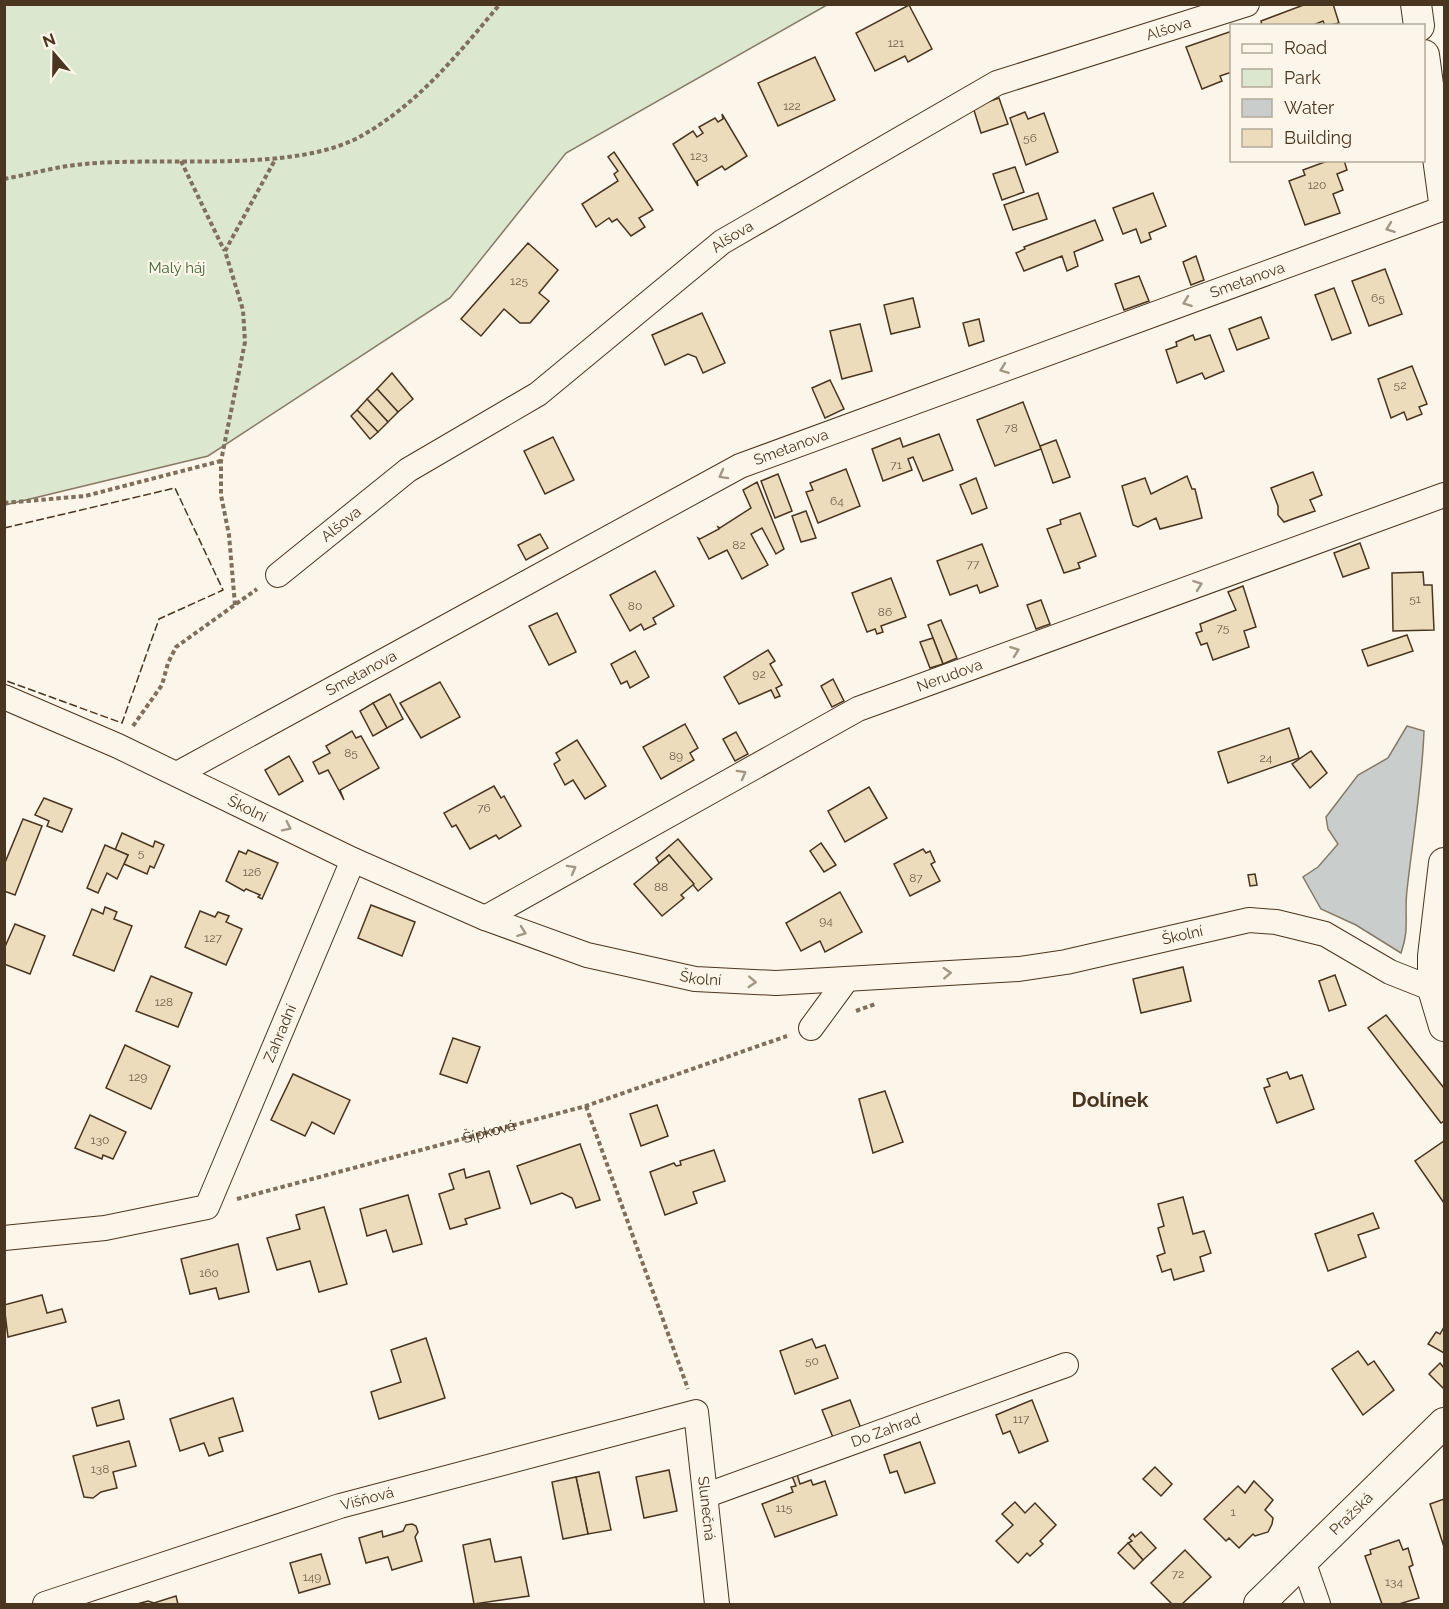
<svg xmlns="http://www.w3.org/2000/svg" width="1449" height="1609" font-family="Raleway,sans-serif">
  <rect width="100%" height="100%" fill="#fbf6e9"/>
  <path fill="#dce7d0" stroke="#887966" stroke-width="1.5" d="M4,5l1,-1 822,1 -261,148 -116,145 -242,158 -203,49z"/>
  <path fill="#c9cecd" stroke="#887966" stroke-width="1.5" d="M1407,726l17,5c-2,53 -11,106 -17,159 -3,26 3,38 -6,63l-45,-28 -35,-16 -18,-32 15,-10 20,-23 -10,-15 -2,-12 32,-42 30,-17z"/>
  <g fill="#ecdcbc" stroke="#4a3520" stroke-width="1.5">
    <path d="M1306,4h27l6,19 -14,3 -2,-5 -12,5h-49l-1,-5z"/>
    <path d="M909,5l23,44 -24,13 -3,-6 -30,15 -19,-38z"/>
    <path d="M1232,31v41l-12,4 2,5 -20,8 -16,-42z"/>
    <path d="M815,57l20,43 -57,26 -20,-43z"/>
    <path d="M999,98l9,26 -27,9 -8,-26z"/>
    <path d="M1025,112l3,7 16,-6 14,39 -32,13 -16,-47z"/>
    <path d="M722,114l25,42 -22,14 -3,-4 -25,15 1,5 -25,-42 20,-13 4,6 6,-4 -4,-6 16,-9 3,4 5,-3z"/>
    <path d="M614,152l39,58 -14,8 6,9 -14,9 -14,-17 -5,3 -3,-4 -13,9 -14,-23 36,-23 -4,-7 4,-3 -10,-14z"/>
    <path d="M1330,160h14l3,10 -10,4 6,16 -10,4 7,19 -35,12 -16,-44 16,-6 -2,-5z"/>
    <path d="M1015,167l9,25 -22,8 -9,-26z"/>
    <path d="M1038,193l9,26 -34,11 -9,-25z"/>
    <path d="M1153,193l13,33 -17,7 2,6 -10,4 -5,-14 -13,5 -10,-26z"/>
    <path d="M1095,220l8,20 -29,12 4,14 -11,5 -5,-15 -38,15 -8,-18 9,-4 -1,-2z"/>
    <path d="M528,243l30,27 -19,23 10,8 -19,22h-10l-16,-14 -23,27 -20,-17z"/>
    <path d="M1196,256l8,24 -13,5 -8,-23z"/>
    <path d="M1385,269l17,45 -33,12 -17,-45z"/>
    <path d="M1139,276l10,25 -25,9 -9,-26z"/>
    <path d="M1334,288l17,45 -19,7 -17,-45z"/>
    <path d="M913,298l7,29 -29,7 -7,-29z"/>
    <path d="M702,313l23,50 -22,10 -7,-16 -8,-3 -23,11 -13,-30z"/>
    <path d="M1261,317l8,21 -32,12 -8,-21z"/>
    <path d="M979,319l5,22 -15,5 -6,-23z"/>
    <path d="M860,324l12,47 -30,8 -12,-48z"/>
    <path d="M1193,335l2,5 15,-5 14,36 -19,8 -3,-6 -25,10 -11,-33 11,-4 -1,-4z"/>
    <path d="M1412,366l15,38 -8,3 3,7 -15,6 -3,-8 -13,6 -13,-39z"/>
    <path d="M392,373l21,26 -15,13 -21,-23z"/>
    <path d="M830,380l14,29 -19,9 -13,-30z"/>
    <path d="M377,389l21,23 -10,10 -21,-23z"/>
    <path d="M367,399l21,23 -10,10 -21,-22z"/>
    <path d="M1023,402l18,47 -46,17 -18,-46z"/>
    <path d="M357,410l21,22 -8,7 -19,-23z"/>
    <path d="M939,434l14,36 -30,11 -10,-24 -5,2 4,11 -29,11 -11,-32 28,-11 3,9z"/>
    <path d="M553,437l21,43 -29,14 -21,-43z"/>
    <path d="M1056,440l14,37 -17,6 -13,-37z"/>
    <path d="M846,469l14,37 -42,17 -12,-31 7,-2 -3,-7z"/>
    <path d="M1313,472l9,23 -12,5 5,11 -31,11 -6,-7v-9l-7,-18z"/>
    <path d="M778,474l14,37 -17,7 -14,-37z"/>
    <path d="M1187,476l5,13h3l7,29 -42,11 -4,-11 -18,9 -5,-2 -11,-39 23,-8 6,16z"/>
    <path d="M976,478l11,30 -15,6 -12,-29z"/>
    <path d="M757,482l27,67 -8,5 -14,-26 -11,6 17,31 -26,14 -15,-29 -18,9 -11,-21 2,1 19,-10 -1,-2 2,1 31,-20 -8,-18z"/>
    <path d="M806,511l10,27 -15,4 -9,-26z"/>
    <path d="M1080,513l16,43 -18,7 2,5 -16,5 -17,-44 14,-5 -1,-4z"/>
    <path d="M540,534l8,14 -22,12 -8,-15z"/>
    <path d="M1360,543l9,25 -26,9 -9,-24z"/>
    <path d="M982,544l16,42 -18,7 -3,-8 -27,10 -13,-34z"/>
    <path d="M655,571l19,35 -21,12 3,6 -12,6 -3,-6 -11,7 -20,-36z"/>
    <path d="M1423,572l1,13h8l2,45 -41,1 -1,-58z"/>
    <path d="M891,578l15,39 -25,9 2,6 -6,2 -2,-5 -8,3 -15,-39z"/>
    <path d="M1243,586l13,41 -12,4 5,16 -36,13 -6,-17 -6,2 -5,-12 6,-2 -2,-7 36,-14 -8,-18z"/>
    <path d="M1041,600l9,24 -14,5 -9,-24z"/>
    <path d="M557,613l19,39 -27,13 -20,-39z"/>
    <path d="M941,620l16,38 -14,6 -15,-39z"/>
    <path d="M1407,635l6,16 -45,15 -6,-16z"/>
    <path d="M933,638l10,26 -13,4 -10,-26z"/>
    <path d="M768,650l7,11 -5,3 12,21 -6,3 4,8 -5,2 -4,-8 -32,14 -15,-27z"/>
    <path d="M635,651l14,26 -19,11 -3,-7 -6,3 -10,-20z"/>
    <path d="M833,679l11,22 -12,6 -11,-21z"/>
    <path d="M440,682l20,35 -39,21 -21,-35z"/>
    <path d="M390,694l13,25 -16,9 -14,-25z"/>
    <path d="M373,703l14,25 -14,8 -13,-25z"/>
    <path d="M685,724l13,24 -8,5 4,7 -33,19 -18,-32z"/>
    <path d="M1289,728l10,30 -71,25 -10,-31z"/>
    <path d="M352,731l4,7 5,-2 18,32 -39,22 4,10 -16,-30 -9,4 -6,-12 17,-9 -4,-7z"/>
    <path d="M736,732l12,22 -13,7 -12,-22z"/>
    <path d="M577,740l29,46 -21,13 -12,-19 -8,5 -11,-21 6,-4 -4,-7z"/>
    <path d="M1311,751l16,22 -17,15 -18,-24z"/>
    <path d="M289,756l14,25 -24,14 -14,-25z"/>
    <path d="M494,786l7,12 3,-2 17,30 -22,13 -3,-4 -26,14 -14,-24 -4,2 -8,-14z"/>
    <path d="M869,787l18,31 -42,24 -17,-31z"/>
    <path d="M44,798l28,11 -10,23 -15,-6 2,-5 -14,-6z"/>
    <path d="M23,819l19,7 -27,69 -11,-4v-26z"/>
    <path d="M122,833l31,14 2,-6 9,4 -10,23 -4,-2 -3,8 -23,-10 4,-9 -13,-5z"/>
    <path d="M678,839l34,40 -14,12 -29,-36 -10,8 -3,-5z"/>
    <path d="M821,843l15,22 -12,7 -14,-21z"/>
    <path d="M105,845l23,10 -11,24 -10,-6 -9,20 -11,-5z"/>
    <path d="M923,849l3,4 4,-2 5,11 -4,2 9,17 -30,15 -16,-32z"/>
    <path d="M248,850l30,13 -16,36 -4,-2 2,-2 -14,-6 -2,2 -18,-10 13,-30 7,3z"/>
    <path d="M669,855l25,29 -13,11 3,3 -22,18 -28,-32z"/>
    <path d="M1255,874l2,11 -7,1 -2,-11z"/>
    <path d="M840,892l22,40 -37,20 -5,-11 -19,10 -15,-28z"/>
    <path d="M371,905l44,17 -13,34 -44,-18z"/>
    <path d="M105,907l12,5 -3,7 18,7 -18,45 -41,-16 19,-46 11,5z"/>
    <path d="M200,911l15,6 3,-5 11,4 -3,6 16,7 -16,36 -41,-18z"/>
    <path d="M15,924l30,12 -15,38 -26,-10v-15z"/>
    <path d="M1183,967l8,34 -50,12 -8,-34z"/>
    <path d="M1335,975l11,30 -17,6 -10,-30z"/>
    <path d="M151,976l41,17 -14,34 -42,-16z"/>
    <path d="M1386,1015l58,73v33l-3,2 -73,-95z"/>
    <path d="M453,1038l27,9 -13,36 -27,-9z"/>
    <path d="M125,1045l45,21 -19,43 -45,-21z"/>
    <path d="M1287,1072l3,7 12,-4 12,34 -37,14 -13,-35 6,-2 -3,-7z"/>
    <path d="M293,1074l57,26 -16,34 -22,-12 -7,14 -34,-16z"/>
    <path d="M885,1091l18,51 -30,11 -14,-54z"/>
    <path d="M657,1105l11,31 -27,10 -11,-32z"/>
    <path d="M90,1115l36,17 -13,27 -10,-4 -1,4 -27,-11z"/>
    <path d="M1444,1141v62l-29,-42z"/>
    <path d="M580,1144l20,56 -24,8 -4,-10 -10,-5 -31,11 -14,-38z"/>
    <path d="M714,1150l11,31 -32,11 4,11 -32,12 -15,-43 24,-9 2,3 5,-1 -1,-4z"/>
    <path d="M464,1169l2,9 23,-7 11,37 -35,11 2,5 -17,5 -11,-35 15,-5 -5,-15z"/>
    <path d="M408,1195l14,49 -29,8 -7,-22 -19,6 -7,-27z"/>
    <path d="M1183,1197l10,37 11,-3 7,22 -11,4 4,14 -30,9 -3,-11 -9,3 -5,-16 8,-3 -7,-25 6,-2 -6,-22z"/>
    <path d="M324,1207l23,77 -28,8 -9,-31 -33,9 -10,-32 33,-9 -4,-14z"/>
    <path d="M1373,1213l6,15 -21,7 8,22 -38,14 -13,-37z"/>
    <path d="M238,1244l11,48 -30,7 -3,-11 -26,6 -9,-35z"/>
    <path d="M42,1295l5,18 15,-4 4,13 -58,15 -4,-32z"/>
    <path d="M1444,1327v26l-16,-9 8,-12 4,2z"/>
    <path d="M426,1338l19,60 -66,21 -8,-27 30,-10 -10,-32z"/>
    <path d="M812,1339l4,9 9,-3 13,33 -43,16 -15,-43z"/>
    <path d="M1358,1351l10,14 6,-4 20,29 -31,25 -31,-46z"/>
    <path d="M1440,1363l4,5v21l-15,-15z"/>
    <path d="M233,1398l10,33 -24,7 4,13 -14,5 -5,-13 -24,8 -10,-32z"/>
    <path d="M119,1400l5,19 -27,7 -5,-18z"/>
    <path d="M850,1400l12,31 -28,9 -12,-30z"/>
    <path d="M1032,1400l16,41 -29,12 -9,-22 -7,3 -7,-19z"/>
    <path d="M129,1441l7,25 -23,6 4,16 -16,4 -8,6 -9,-1 -11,-41z"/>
    <path d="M920,1442l15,41 -30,10 -8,-22 -7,2 -6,-18z"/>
    <path d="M1155,1467l17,17 -11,12 -18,-17z"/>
    <path d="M669,1470l8,41 -33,7 -8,-41z"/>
    <path d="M599,1472l12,58 -23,4 -12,-57z"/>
    <path d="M797,1474l3,10 11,-4 2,5 12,-4 12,34 -62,22 -13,-33 31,-12 -2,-5 5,-1 -4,-10z"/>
    <path d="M576,1477l12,57 -25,5 -11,-57z"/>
    <path d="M1254,1481l19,19 -8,10 8,8 -1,6 -4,8 -13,4 -2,-2 -14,14 -10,-10 -3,3 -22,-22 34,-33 7,7z"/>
    <path d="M1444,1499v48l-14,-43z"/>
    <path d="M1015,1502l10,11 10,-10 21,22 -16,16 3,3 -13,12 -3,-3 -9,10 -22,-22 17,-16 -11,-11z"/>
    <path d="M412,1524l4,2 2,6 -3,5 7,24 -30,9 -4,-13 -22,6 -7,-25 23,-7 1,6 20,-6 3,-6z"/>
    <path d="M1141,1532l15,16 -13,12 -15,-17 4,-2 -3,-3 4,-4 2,3z"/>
    <path d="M490,1539l5,23 26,-5 8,39 -55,8 -11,-59z"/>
    <path d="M1399,1540l4,10 5,-2 5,17 -4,2 10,31 -20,6h-17l-17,-48 6,-2 -1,-4z"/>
    <path d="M1128,1543l15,17 -9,9 -16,-16z"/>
    <path d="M1185,1550l26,27 -29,27h-10l-21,-21z"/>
    <path d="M321,1554l9,30 -31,9 -9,-30z"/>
    <path d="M176,1596l2,8h-41l11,-3 6,2z"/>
  </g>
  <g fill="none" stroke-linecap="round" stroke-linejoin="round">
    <defs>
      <g id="minor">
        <path id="s2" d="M278,575l130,-105 130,-76 184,-152 275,-159 250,-79"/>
        <path id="s3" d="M4,697l114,49 235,114 132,58 102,37 108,24 81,4 243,-14 47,-7 183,-42 27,2 49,12 65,38 43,17"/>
        <path id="s4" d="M177,774l563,-308 704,-258"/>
        <path id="s5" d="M485,918l373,-209 586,-214"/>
        <path d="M811,1028l36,-49"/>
        <path id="s6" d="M4,1238l101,-10 102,-21 146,-347"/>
        <path id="s7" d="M707,1495l359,-130"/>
        <path d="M1303,1561l15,43"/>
        <path id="s8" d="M45,1604l295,-98 356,-94 21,192"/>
      </g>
      <g id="tertiary">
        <path d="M1416,4l3,22"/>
        <path d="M1424,55l20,147"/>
        <path d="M1444,863l-11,93v33l11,37"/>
        <path id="s9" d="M1259,1604l185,-181"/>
      </g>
    </defs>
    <use href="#minor" stroke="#4a3520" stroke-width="26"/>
    <use href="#tertiary" stroke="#4a3520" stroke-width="32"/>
    <g stroke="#7f6f5c" stroke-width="4" stroke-dasharray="4.5 3" stroke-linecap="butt">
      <path d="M181,161l43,89"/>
      <path d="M4,179c27,-5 54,-13 81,-15 77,-8 212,10 278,-29 56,-32 96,-82 137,-131"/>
      <path d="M4,503l81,-7 136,-35"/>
      <path d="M235,605l-6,-70 -8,-40v-34l24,-119 -2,-32 -18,-59 51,-93"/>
      <path d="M133,726l29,-41 6,-22 8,-16 81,-58"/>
      <path d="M856,1011l19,-7"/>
      <path d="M586,1106l102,283"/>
      <path id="s1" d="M237,1199l349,-93 201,-70"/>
    </g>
    <use href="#minor" stroke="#fbf6e9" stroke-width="24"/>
    <use href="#tertiary" stroke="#fbf6e9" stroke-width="30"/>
    <path stroke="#4a3520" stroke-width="1.5" stroke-dasharray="8 3" stroke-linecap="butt" d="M4,528l171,-40 48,102 -64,29 -37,104 -118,-43"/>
  </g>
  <defs><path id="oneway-chevron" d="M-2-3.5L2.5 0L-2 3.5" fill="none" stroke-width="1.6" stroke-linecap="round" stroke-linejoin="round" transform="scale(1.5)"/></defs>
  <g stroke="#a29684">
    <use href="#oneway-chevron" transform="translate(1390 228) rotate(160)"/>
    <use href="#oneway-chevron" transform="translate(1187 302) rotate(160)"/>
    <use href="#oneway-chevron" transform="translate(1004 369) rotate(160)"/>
    <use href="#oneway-chevron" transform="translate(723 475) rotate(151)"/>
    <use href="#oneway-chevron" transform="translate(1198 585) rotate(-20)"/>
    <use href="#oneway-chevron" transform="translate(1015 651) rotate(-20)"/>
    <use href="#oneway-chevron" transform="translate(742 774) rotate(-29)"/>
    <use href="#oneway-chevron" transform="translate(287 827) rotate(26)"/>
    <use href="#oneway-chevron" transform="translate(572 869) rotate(-29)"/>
    <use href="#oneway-chevron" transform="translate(522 932) rotate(20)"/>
    <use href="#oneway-chevron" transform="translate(947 973) rotate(-3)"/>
    <use href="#oneway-chevron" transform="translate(752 982) rotate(3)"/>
  </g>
  <g text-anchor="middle" stroke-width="4.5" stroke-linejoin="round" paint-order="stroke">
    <g font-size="12" fill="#725f47">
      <text x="896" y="47">121</text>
      <text x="792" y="110">122</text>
      <text x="1030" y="142">56</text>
      <text x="699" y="160">123</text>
      <text x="1317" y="189">120</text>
      <text x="519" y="285">125</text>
      <text x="1378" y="302">65</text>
      <text x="1400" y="389">52</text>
      <text x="1011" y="432">78</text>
      <text x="896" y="469">71</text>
      <text x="837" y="505">64</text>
      <text x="739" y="549">82</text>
      <text x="973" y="568">77</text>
      <text x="1415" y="603">51</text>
      <text x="635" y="610">80</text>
      <text x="885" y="616">86</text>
      <text x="1223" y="632">75</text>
      <text x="759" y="678">92</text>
      <text x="351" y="757">85</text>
      <text x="676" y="760">89</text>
      <text x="1266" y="762">24</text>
      <text x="484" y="812">76</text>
      <text x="141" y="857">5</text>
      <text x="252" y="876">126</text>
      <text x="916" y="882">87</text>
      <text x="661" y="891">88</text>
      <text x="826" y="925">94</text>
      <text x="213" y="942">127</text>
      <text x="164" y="1006">128</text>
      <text x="138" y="1081">129</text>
      <text x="100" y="1144">130</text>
      <text x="209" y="1277">160</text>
      <text x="812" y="1365">50</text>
      <text x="1021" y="1423">117</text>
      <text x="100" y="1473">138</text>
      <text x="784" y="1512">115</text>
      <text x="1233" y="1516">1</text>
      <text x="1178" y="1578">72</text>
      <text x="312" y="1581">149</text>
      <text x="1394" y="1586">134</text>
    </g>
    <g font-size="15" fill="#4a3520" stroke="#fbf6e9">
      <text dy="5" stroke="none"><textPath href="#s2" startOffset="1054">Alšova</textPath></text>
      <text dy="5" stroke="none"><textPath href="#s2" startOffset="568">Alšova</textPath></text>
      <text dy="5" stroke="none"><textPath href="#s4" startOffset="1182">Smetanova</textPath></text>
      <text dy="5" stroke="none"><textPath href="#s4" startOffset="696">Smetanova</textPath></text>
      <text dy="5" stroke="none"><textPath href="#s2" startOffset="81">Alšova</textPath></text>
      <text dy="5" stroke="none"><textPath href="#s4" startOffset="210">Smetanova</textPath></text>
      <text dy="5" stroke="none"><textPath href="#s5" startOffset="525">Nerudova</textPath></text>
      <text dy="5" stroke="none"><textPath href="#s3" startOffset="268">Školní</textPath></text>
      <text dy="5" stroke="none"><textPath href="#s3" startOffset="1240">Školní</textPath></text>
      <text dy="5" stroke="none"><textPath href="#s3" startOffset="754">Školní</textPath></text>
      <text dy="5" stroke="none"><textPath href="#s6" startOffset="394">Zahradní</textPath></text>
      <text dy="5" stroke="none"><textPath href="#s1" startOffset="261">Šípková</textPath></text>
      <text dy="5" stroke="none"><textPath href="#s7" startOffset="190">Do Zahrad</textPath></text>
      <text dy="5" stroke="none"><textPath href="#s8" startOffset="339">Višňová</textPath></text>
      <text dy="5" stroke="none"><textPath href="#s8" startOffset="776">Slunečná</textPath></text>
      <text dy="5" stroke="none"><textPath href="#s9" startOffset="129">Pražská</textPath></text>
    </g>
    <g font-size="15" fill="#436837" stroke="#fbf6e9">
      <text x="177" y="273">Malý háj</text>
    </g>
    <g font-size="21" font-weight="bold" fill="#4a3520" stroke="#fbf6e9">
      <text x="1110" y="1107">Dolínek</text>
    </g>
  </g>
  <rect width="1449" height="1609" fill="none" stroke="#4a3520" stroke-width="12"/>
  <rect x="1230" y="24" width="195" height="138" fill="#fbf6e9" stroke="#b4a999" stroke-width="1.5"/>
  <rect x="1242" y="44" width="30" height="9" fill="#fbf6e9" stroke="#b4a999" stroke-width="1.5"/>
  <text x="1284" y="54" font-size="18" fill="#4a3520">Road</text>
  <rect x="1242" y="69" width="30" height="18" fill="#dce7d0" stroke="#b4a999" stroke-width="1.5"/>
  <text x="1284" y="84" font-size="18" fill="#4a3520">Park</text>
  <rect x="1242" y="99" width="30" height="18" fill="#c9cecd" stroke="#b4a999" stroke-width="1.5"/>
  <text x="1284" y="114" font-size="18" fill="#4a3520">Water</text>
  <rect x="1242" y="129" width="30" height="18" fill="#ecdcbc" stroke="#b4a999" stroke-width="1.5"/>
  <text x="1284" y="144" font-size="18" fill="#4a3520">Building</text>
  <g transform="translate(54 54) rotate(340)" stroke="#fbf6e9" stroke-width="4.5" paint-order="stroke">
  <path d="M0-4.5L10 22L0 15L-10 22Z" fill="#4a3520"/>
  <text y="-9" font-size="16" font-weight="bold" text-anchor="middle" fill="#4a3520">N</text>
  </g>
</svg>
